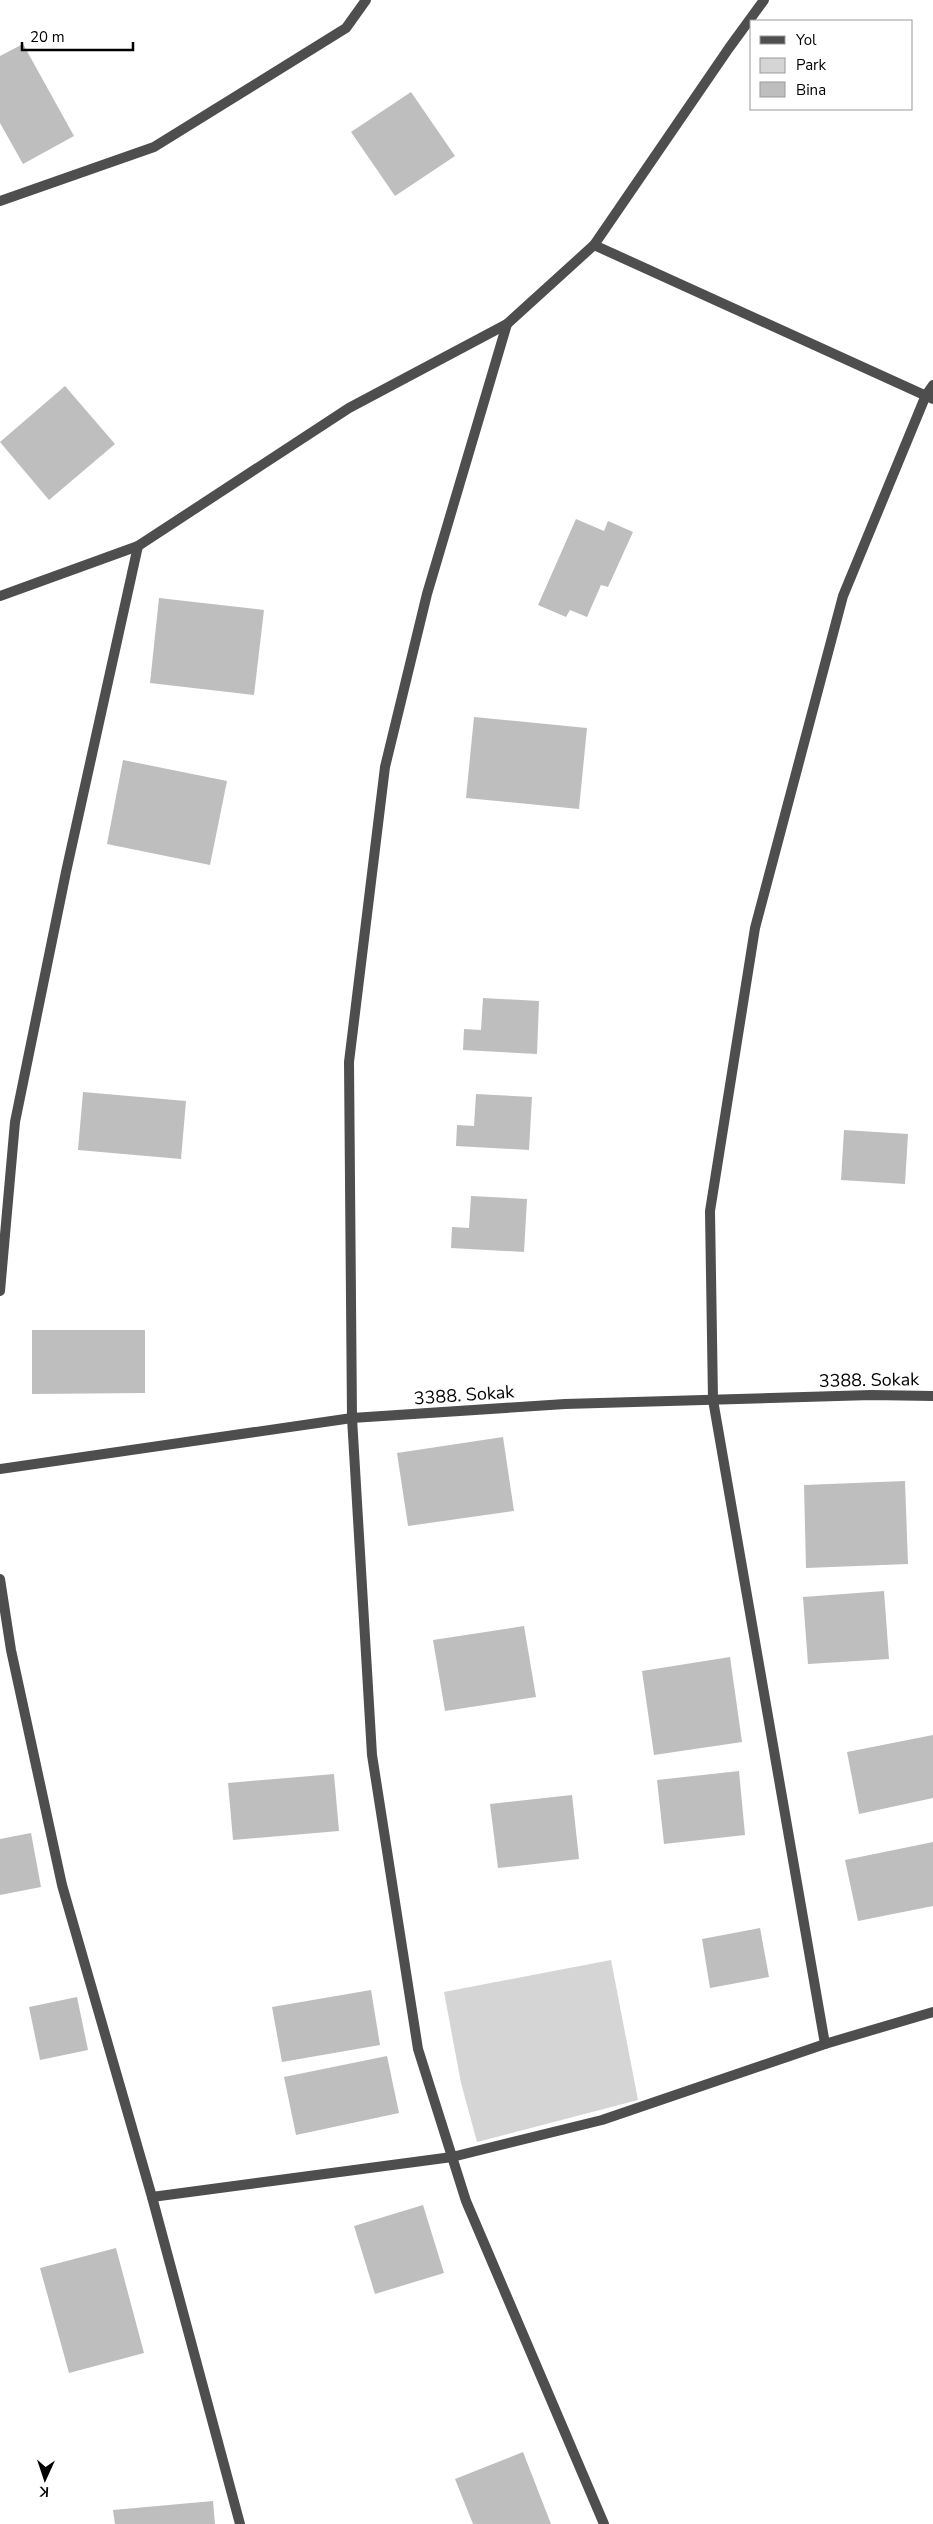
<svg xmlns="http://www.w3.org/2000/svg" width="933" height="2524" font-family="'Nunito Sans',sans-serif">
  <rect width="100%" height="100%" fill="#fff"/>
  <path fill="#d5d5d5" d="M611,1960l27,140 -161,42 -16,-59 -17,-91z"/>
  <g fill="#bebebe">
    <path d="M23,44l51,92 -51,28 -23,-41v-67z"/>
    <path d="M411,92l44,64 -60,40 -44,-64z"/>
    <path d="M65,386l50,58 -66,56 -49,-58z"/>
    <path d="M576,519l28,12 4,-10 25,11 -25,55 -7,-2 -14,32 -17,-7 -4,7 -28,-12z"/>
    <path d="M159,598l105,12 -10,85 -104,-12z"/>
    <path d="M474,717l113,11 -8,81 -113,-11z"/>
    <path d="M123,760l104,21 -17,84 -103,-21z"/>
    <path d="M483,998l56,3 -2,53 -74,-4 1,-21 17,1z"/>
    <path d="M83,1092l103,9 -5,58 -103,-9z"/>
    <path d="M476,1094l56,3 -3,53 -73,-4 1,-21 17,1z"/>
    <path d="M844,1130l64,4 -3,50 -64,-4z"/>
    <path d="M471,1196l56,3 -3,53 -73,-4 1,-21 17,1z"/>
    <path d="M32,1330h113v63l-113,1z"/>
    <path d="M503,1437l11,74 -106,15 -11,-73z"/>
    <path d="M905,1481l3,83 -102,4 -2,-83z"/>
    <path d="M884,1591l5,68 -81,5 -5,-67z"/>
    <path d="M524,1626l12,71 -91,14 -12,-71z"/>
    <path d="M730,1657l12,85 -88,13 -12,-84z"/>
    <path d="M933,1735v63l-74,16 -12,-62z"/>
    <path d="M739,1771l6,64 -81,9 -7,-64z"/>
    <path d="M334,1774l5,57 -106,9 -5,-57z"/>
    <path d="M572,1795l7,64 -81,9 -8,-64z"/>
    <path d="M31,1833l10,54 -41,8v-56z"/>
    <path d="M933,1842v64l-75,15 -13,-61z"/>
    <path d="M760,1928l9,49 -59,11 -8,-49z"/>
    <path d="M371,1990l9,55 -98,17 -10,-55z"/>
    <path d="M77,1997l11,53 -48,10 -11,-53z"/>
    <path d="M387,2056l12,57 -103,22 -12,-58z"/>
    <path d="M423,2205l21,68 -69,21 -21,-68z"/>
    <path d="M116,2248l28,105 -75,20 -29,-105z"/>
    <path d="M523,2452l28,72h-78l-18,-45z"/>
    <path d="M213,2501l2,23h-100l-2,-14z"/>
  </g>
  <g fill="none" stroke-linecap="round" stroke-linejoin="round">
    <g stroke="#4e4e4e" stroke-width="10">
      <path d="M0,201l154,-54 192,-119 20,-28"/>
      <path d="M594,245l339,154"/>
      <path d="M507,324l-80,270 -42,173 -36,295 3,356 20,337 46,294 48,152 138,323"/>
      <path d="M0,596l138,-50 211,-138 158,-84 87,-79 135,-197 35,-48"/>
      <path d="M0,1291l15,-169 51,-250 72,-326"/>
      <path d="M0,1469l352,-51 213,-14 306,-9 62,1"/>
      <path d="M0,1579l11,71 51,235 90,312 88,327"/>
      <path d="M825,2044l-112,-644 -3,-189 45,-283 88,-332 83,-201 7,-10"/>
      <path d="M152,2197l300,-40 150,-37 223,-76 108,-32"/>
    </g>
  </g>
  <g text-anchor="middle" stroke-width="4.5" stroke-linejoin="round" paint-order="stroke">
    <g font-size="18" fill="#000" stroke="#fff">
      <text transform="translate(869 1380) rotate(-1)" y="6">3388. Sokak</text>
      <text transform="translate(464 1395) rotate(-4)" y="6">3388. Sokak</text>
    </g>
  </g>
  <rect x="750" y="20" width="162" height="90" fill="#ffffff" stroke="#999999"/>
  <rect x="760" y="36" width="25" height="8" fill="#4e4e4e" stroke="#999999"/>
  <text x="796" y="45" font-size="15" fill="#000000">Yol</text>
  <rect x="760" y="58" width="25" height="15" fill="#d5d5d5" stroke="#999999"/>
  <text x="796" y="70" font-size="15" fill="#000000">Park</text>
  <rect x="760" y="82" width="25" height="15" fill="#bebebe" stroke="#999999"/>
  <text x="796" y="95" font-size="15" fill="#000000">Bina</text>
  <g transform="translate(45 2479) rotate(183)" stroke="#ffffff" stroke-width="4" paint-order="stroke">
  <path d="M0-4L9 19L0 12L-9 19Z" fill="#000000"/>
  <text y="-8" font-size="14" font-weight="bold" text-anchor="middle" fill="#000000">K</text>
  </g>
  <path d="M22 42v8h111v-8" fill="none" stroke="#000000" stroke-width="2.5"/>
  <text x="30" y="42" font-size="15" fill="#000000" stroke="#ffffff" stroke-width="4" paint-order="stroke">20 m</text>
</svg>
